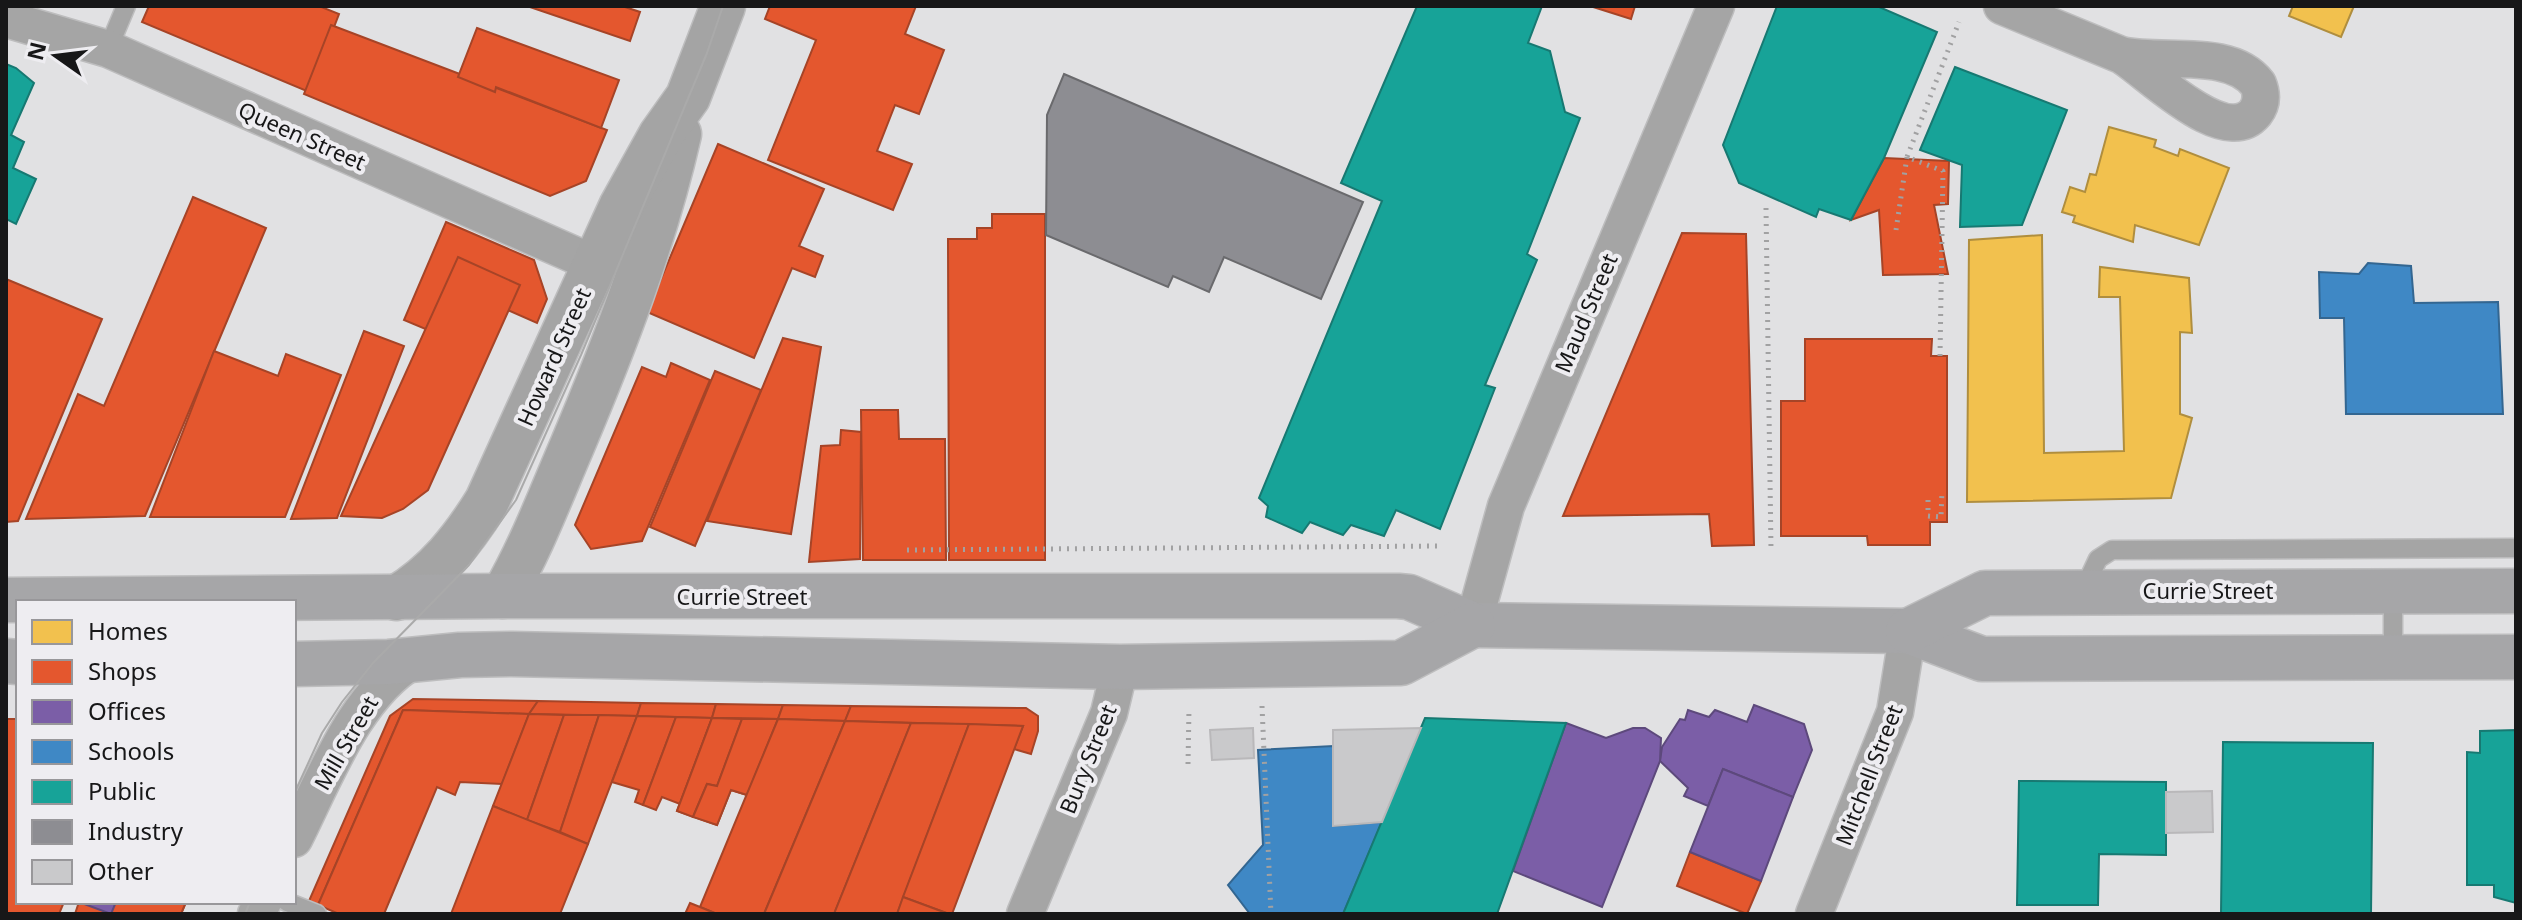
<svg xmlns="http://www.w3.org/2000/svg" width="2522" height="920" font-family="'Noto Sans',sans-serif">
  <rect width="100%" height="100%" fill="#e1e1e3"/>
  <g fill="#f2c14e" stroke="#b08e3e" stroke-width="2">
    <path d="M2293,6h61l-13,31 -52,-21z"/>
    <path d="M2109,127l47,13 -2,7 24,9 2,-7 49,19 -30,77 -64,-20 -2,17 -60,-20 2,-6 -13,-4 8,-25 15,5 5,-18 6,1z"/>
    <path d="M2042,235l2,218 80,-2 -4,-154h-21l1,-30 89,11 3,55 -12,-1v82l12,4 -21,80 -204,4 2,-262z"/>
  </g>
  <g fill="#e4572e" stroke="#a64427" stroke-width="2">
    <path d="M149,6h170l20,8 -30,78 -167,-70z"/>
    <path d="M527,6h95l18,6 -10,29z"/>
    <path d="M770,6h146l-11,28 39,16 -25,64 -24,-9 -18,46 35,13 -19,46 -125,-50 48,-120 -51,-21z"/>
    <path d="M1590,6h45l-4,13z"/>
    <path d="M331,25l276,105 -21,51 -36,15 -246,-102z"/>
    <path d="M477,28l142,52 -18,48 -105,-41 -1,5 -37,-15z"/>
    <path d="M718,144l106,45 -25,57 24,10 -8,21 -23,-9 -38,90 -107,-46z"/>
    <path d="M1884,158l65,3 -1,43 -14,1 14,69 -65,1 -4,-65 -28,10z"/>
    <path d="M193,197l73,31 -121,288 -119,3 52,-125 26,12z"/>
    <path d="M992,214h53v346h-96l-1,-321h29v-11h15z"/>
    <path d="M446,222l88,38 13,39 -10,24 -63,-28 -20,46 -50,-21z"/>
    <path d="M1682,233l64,1 8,311 -42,1 -3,-32 -146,2z"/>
    <path d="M458,257l62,28 -92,205 -25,19 -21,9 -41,-2z"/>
    <path d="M6,279l96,40 -84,202 -12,1z"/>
    <path d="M364,331l40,15 -67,172 -46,1z"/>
    <path d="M783,338l38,9 -30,187 -84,-13z"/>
    <path d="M1805,339h127l-1,17h16v166h-17v23h-62l-1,-9h-86v-135h24z"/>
    <path d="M214,351l64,25 8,-22 55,21 -56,142h-135z"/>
    <path d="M671,363l39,17 -68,161 -51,8 -16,-24 67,-158 24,10z"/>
    <path d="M715,371l46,19 -66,156 -45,-19z"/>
    <path d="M861,410h37l1,29h46l1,121h-83z"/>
    <path d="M841,430l20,2 -1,127 -51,3 12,-116 19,-1z"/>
    <path d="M413,699l125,2 -9,13 -126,-4 -85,195 -9,-4 81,-185z"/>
    <path d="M538,701l103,2 -4,13 -108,-2z"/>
    <path d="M641,703l75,1 -4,14 -75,-2z"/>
    <path d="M716,704l67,1 -5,14 -66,-1z"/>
    <path d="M783,705l68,1 -6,15 -67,-2z"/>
    <path d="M851,706l175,2 12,8v15l-7,23 -17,-5 9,-23 -178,-5z"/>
    <path d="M403,710l126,4 -27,70 -42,-2 -5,13 -18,-8 -53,127h-45l-21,-9z"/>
    <path d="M529,714l35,1 -37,105 -34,-14z"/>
    <path d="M564,715h35l-39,117 -33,-12z"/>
    <path d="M599,715l38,1 -49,128 -28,-12z"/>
    <path d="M637,716l39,1 -33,88 -8,-3 4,-12 -27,-8z"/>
    <path d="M676,717l36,1 -32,86 -18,-7 -6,13 -13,-5z"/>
    <path d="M712,718l66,1 -31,76 -16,-5 -14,35 -40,-14z"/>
    <path d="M712,718l30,1 -25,67 -10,-2 -14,33 -16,-6z"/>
    <path d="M6,719h12v183h46l-5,12h-53z"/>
    <path d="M742,719h36l-31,76 -16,-5 -14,35 -24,-8 14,-33 10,2z"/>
    <path d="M778,719l67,2 -81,193h-47l-17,-7z"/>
    <path d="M845,721l66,2 -77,191h-70z"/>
    <path d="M911,723l58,1 -72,190h-63z"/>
    <path d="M969,724l54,2 -71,188h-3l-46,-17z"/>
    <path d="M493,806l95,38 -28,70h-109z"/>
    <path d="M1690,852l71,29 -14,33 -70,-28z"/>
    <path d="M903,897l46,17h-52z"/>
    <path d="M128,902h58l-5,12h-21z"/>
    <path d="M186,902l-5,12h-106l4,-12z"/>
    <path d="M690,903l10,4 17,7h-32z"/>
  </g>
  <g fill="#7b5ea7" stroke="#5d497c" stroke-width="2">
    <path d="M1754,705l50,19 8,26 -19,47 -70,-28 -15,37 -24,-10 4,-8 -28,-27 2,-14 18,-28 5,1 3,-10 21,7 6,-7 32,12z"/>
    <path d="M1566,723l40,15 27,-10h12l16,10 -1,23 -58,146 -89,-36z"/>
    <path d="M1723,769l70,28 -32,84 -71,-29z"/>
    <path d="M79,902h37l-5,12z"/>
  </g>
  <g fill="#3f88c5" stroke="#336691" stroke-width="2">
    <path d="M2368,263l43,3 3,37 84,-1 5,112h-157l-2,-96h-24l-1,-46 40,2z"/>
    <path d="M1333,746v80l49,-4 -39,92h-93l-22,-29 35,-40 -5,-95z"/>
  </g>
  <g fill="#17a398" stroke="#177972" stroke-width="2">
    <path d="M1417,6h125l-14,37 22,8 15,61 15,6 -53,136 10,6 -52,125 10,3 -55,141 -44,-19 -12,26 -33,-11 -8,10 -33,-13 -8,11 -36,-16 2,-11 -9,-8 123,-297 -41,-18z"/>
    <path d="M1777,6h100l60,26 -53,126 -33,62 -32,-11 -3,8 -77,-34 -16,-38z"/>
    <path d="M6,64l10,4 18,15 -23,52 13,7 -11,26 23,11 -20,45 -10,-5z"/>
    <path d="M1955,67l112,43 -45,115 -62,2 2,-62 -42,-15z"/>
    <path d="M1425,718l141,5 -69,191h-154z"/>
    <path d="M2516,730v173l-22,-6v-12h-27v-133l13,1v-22z"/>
    <path d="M2223,742l150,1 -2,171h-150z"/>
    <path d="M2019,781l147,1v73l-67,-1 -1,51h-81z"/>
  </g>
  <path fill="#8d8d92" stroke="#6a6a6d" stroke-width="2" d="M1064,74l299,128 -42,97 -97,-42 -15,35 -36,-16 -5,11 -122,-52 1,-120z"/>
  <g fill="#c9c9cb" stroke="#b9b8ba" stroke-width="2">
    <path d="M1253,728l1,30 -42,2 -2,-30z"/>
    <path d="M1421,728l-39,94 -49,4v-96z"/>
    <path d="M2212,791l1,41 -47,1v-41z"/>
  </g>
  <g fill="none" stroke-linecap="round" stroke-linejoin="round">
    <defs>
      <g id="service">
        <path d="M108,49l18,-43"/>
        <path d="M2083,591l15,-32 14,-9 404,-2"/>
        <path d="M2393,658v-67"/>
        <path d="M287,902l30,12"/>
      </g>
      <g id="minor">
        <path d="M2002,6l119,49c40,10 109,-8 137,29 4,10 4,20 -3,29 -31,37 -109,-44 -134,-58"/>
        <path d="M6,19l102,30 487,215"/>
        <path d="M1473,625l33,-119 210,-500"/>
        <path d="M294,839c30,-59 61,-145 120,-179"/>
        <path d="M256,914l7,-12"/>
        <path d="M1025,914l84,-201 11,-46"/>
        <path d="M1814,914l81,-202 13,-81"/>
      </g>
      <g id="secondary">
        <path d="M503,596c28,-48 47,-99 69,-150 43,-102 82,-203 107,-312"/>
        <path d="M396,598c40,-24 67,-58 91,-97l134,-294 40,-72 27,-38 35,-91"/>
      </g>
      <g id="primary">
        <path d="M6,600l497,-4h895l11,1 64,28 435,6 74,28 534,-2"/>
        <path d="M1908,631l77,-38 531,-2"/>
        <path d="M6,661l12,1"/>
        <path d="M294,664l95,-2 71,-7 52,-1 608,13 281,-4 72,-38"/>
      </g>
    </defs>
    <use href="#service" stroke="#bdbdbe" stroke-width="21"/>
    <use href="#minor" stroke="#bdbdbe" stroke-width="39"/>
    <use href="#secondary" stroke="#bdbdbe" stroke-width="47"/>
    <use href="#primary" stroke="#bdbdbe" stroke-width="47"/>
    <g stroke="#a1a1a2" stroke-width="5" stroke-dasharray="2 6" stroke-linecap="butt">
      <path d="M1766,208l5,341"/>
      <path d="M1896,230l11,-73"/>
      <path d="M1940,356l3,-185 -36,-14 52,-135"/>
      <path d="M1928,500v16l13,1 1,-26"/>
      <path d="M907,550l532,-4"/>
      <path d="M1262,706l9,208"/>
      <path d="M1188,764l1,-55"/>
    </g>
    <use href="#service" stroke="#a5a5a5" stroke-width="18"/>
    <use href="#minor" stroke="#a5a5a5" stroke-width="36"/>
    <use href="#secondary" stroke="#a4a4a4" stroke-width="44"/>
    <use href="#primary" stroke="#a6a6a8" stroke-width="44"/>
    <g stroke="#aaa" stroke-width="2">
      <path d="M294,794l28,-61 20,-31 31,-39 96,-98 47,-65 65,-145 126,-302 16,-47"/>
      <path d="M245,914l5,-12"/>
    </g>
  </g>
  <g text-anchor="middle" stroke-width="8" stroke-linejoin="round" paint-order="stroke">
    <g font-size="22" fill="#171718" stroke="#eeedf1">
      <text transform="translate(302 136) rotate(24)" y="8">Queen Street</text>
      <text transform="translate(1586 313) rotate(-67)" y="8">Maud Street</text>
      <text transform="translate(554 357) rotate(-66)" y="8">Howard Street</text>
      <text x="2208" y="599">Currie Street</text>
      <text x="742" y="605">Currie Street</text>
      <text transform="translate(346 743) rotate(-60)" y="8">Mill Street</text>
      <text transform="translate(1088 759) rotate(-68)" y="8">Bury Street</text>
      <text transform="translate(1869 775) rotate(-69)" y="8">Mitchell Street</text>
    </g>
  </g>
  <rect width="2522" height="920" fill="none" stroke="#171718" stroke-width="16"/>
  <rect x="16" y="600" width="280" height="304" fill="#eeedf1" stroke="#98979a" stroke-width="2"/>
  <rect x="32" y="620" width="40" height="24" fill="#f2c14e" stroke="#98979a" stroke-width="2"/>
  <text x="88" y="640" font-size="24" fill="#171718">Homes</text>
  <rect x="32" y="660" width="40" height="24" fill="#e4572e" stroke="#98979a" stroke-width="2"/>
  <text x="88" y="680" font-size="24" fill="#171718">Shops</text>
  <rect x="32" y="700" width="40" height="24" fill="#7b5ea7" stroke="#98979a" stroke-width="2"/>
  <text x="88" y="720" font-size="24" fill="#171718">Offices</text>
  <rect x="32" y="740" width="40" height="24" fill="#3f88c5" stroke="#98979a" stroke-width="2"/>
  <text x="88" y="760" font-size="24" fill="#171718">Schools</text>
  <rect x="32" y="780" width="40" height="24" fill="#17a398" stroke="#98979a" stroke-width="2"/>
  <text x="88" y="800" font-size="24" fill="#171718">Public</text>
  <rect x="32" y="820" width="40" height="24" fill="#8d8d92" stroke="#98979a" stroke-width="2"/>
  <text x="88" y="840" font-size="24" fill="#171718">Industry</text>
  <rect x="32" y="860" width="40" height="24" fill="#c9c9cb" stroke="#98979a" stroke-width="2"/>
  <text x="88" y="880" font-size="24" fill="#171718">Other</text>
  <g transform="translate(56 56) rotate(284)" stroke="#eeedf1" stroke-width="6" paint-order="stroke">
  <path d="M0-6L14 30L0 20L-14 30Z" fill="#171718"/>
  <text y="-12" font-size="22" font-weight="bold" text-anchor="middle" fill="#171718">N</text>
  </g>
</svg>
